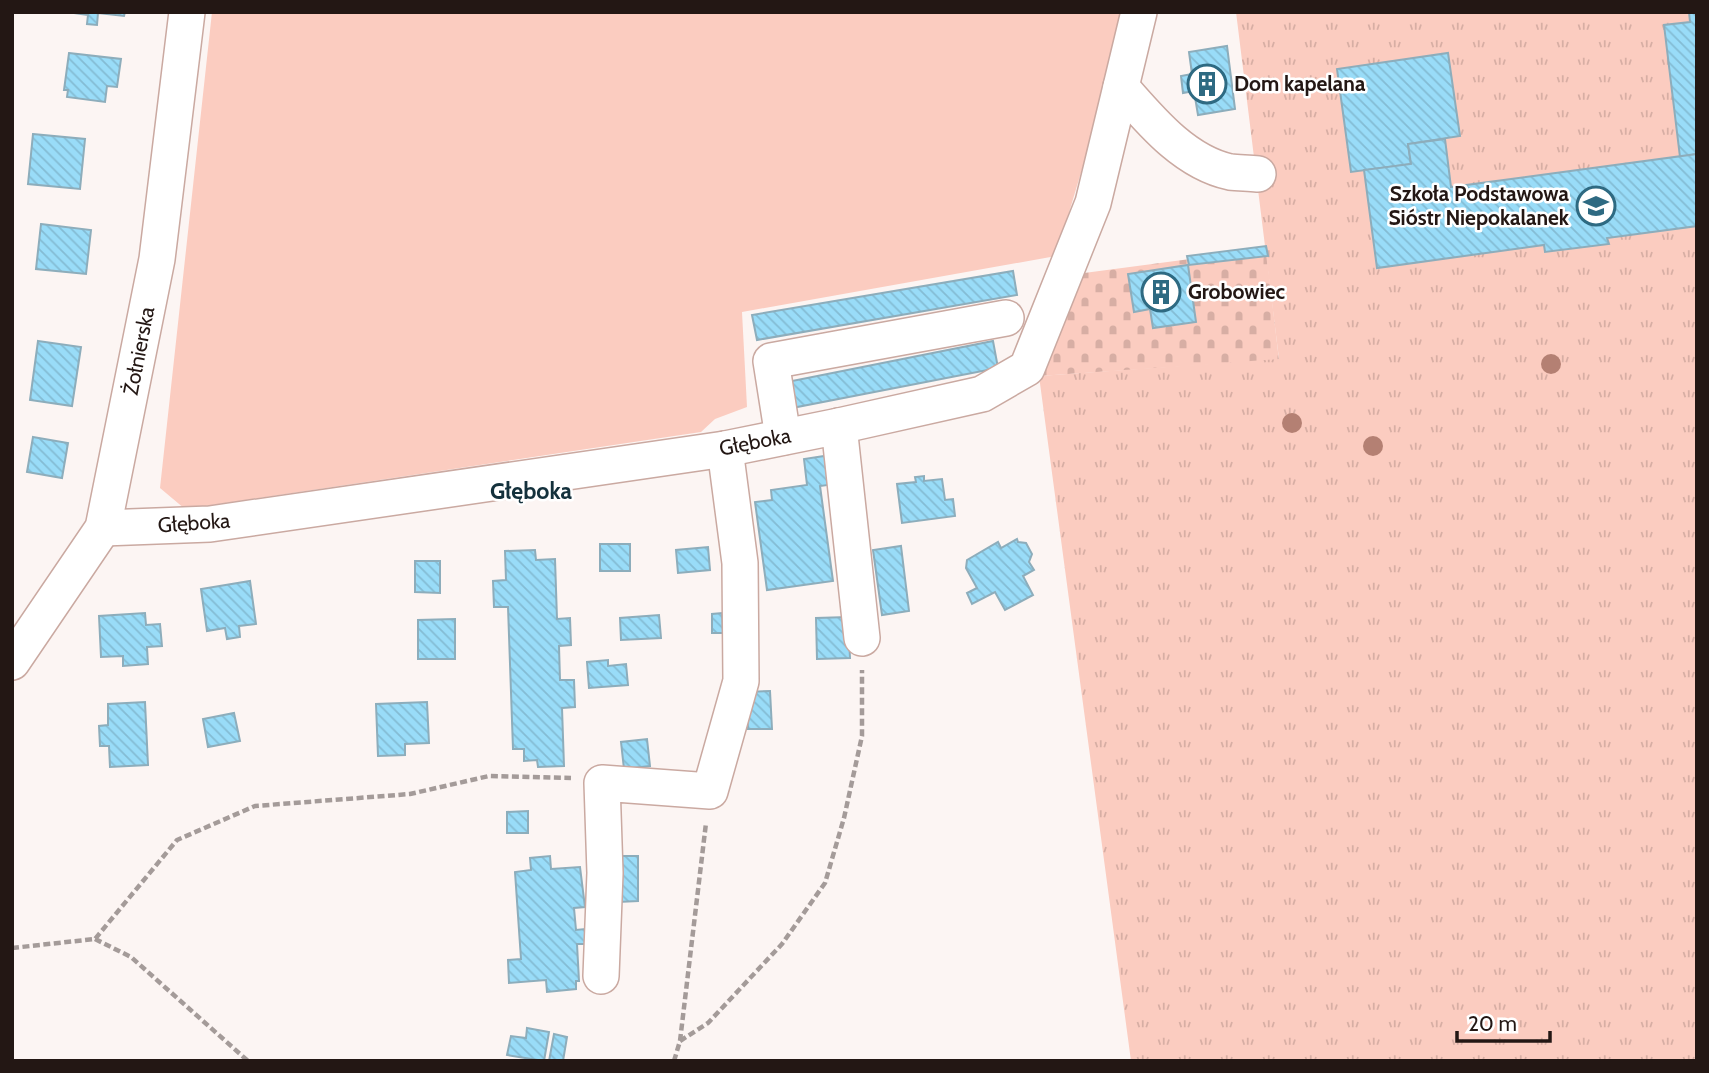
<svg xmlns="http://www.w3.org/2000/svg" width="1709" height="1073" font-family="Cabin,sans-serif">
  <defs>
    <pattern id="cemetery-stones" width="16" height="16" patternUnits="userSpaceOnUse" patternTransform="scale(1.75)"><rect width="16" height="16" fill="#fbccc0"/><path d="M2 7V4a2 2 0 0 1 4 0v3zM10 15v-3a2 2 0 0 1 4 0v3z" fill="#d7aea4"/></pattern>
    <pattern id="park-tufts" width="24" height="20" patternUnits="userSpaceOnUse" patternTransform="scale(1.75)"><rect width="24" height="20" fill="#fbccc0"/><path d="M3 7l-1-3M5 7V3M7 7l1-3M15 17l-1-3M17 17v-4M19 17l1-3" fill="none" stroke="#d7aea4"/></pattern>
    <pattern id="building-back-hatch" width="6" height="6" patternUnits="userSpaceOnUse" patternTransform="scale(1.75)"><rect width="6" height="6" fill="#99dcf8"/><path d="M-1 5l2 2M0 0l6 6M5-1l2 2" fill="none" stroke="#84bcd4"/></pattern>
  </defs>
  <rect width="100%" height="100%" fill="#fcf5f3"/>
  <path fill="#fbccc0" d="M212,12h917l-73,244 -314,56 5,95 -32,12 -14,13 -516,77 -25,-21z"/>
  <path fill="url(#cemetery-stones)" d="M1266,249l13,111 -240,16 30,-101z"/>
  <path fill="url(#park-tufts)" d="M1236,12h461v1049h-566l-92,-685 240,-17z"/>
  <g fill="url(#building-back-hatch)" stroke="#8dadbb" stroke-width="2">
    <path d="M125,12l-1,4 -26,-3 -1,12 -10,-1 1,-9 -14,-2z"/>
    <path d="M1689,12h8v142l-17,3 -16,-132 26,-3z"/>
    <path d="M1227,46l8,63 -37,6 -4,-24 -11,2 -2,-17 11,-2 -3,-22z"/>
    <path d="M69,53l52,6 -4,28 -10,-1 -2,16 -38,-5 1,-7h-4z"/>
    <path d="M1448,53l12,83 -52,8 3,20 -60,8 -14,-103z"/>
    <path d="M33,134l52,5 -5,50 -52,-5z"/>
    <path d="M1445,139l6,48 246,-33v72l-90,12 2,6 -64,8 -1,-7 -167,23 -13,-98 47,-6 -3,-20z"/>
    <path d="M41,224l50,6 -5,44 -50,-5z"/>
    <path d="M1266,246l2,10 -79,9 -2,-9z"/>
    <path d="M1188,265l8,57 -43,6 -3,-19 -16,3 -6,-38z"/>
    <path d="M1013,271l4,24 -260,45 -5,-25z"/>
    <path d="M38,341l43,6 -9,59 -42,-6z"/>
    <path d="M993,341l5,27 -206,40 -5,-26z"/>
    <path d="M33,437l35,6 -6,35 -35,-6z"/>
    <path d="M831,455l4,29 -15,2 13,95 -66,9 -12,-88 17,-2 -1,-10 36,-5 -3,-26z"/>
    <path d="M924,476v5l18,-2 3,21 8,-1 2,17 -53,7 -5,-39 19,-2 -1,-5z"/>
    <path d="M1017,539l1,3 8,1 6,11 -3,8 5,8 -11,6 10,19 -28,15 -10,-18 -23,12 -5,-11 10,-5 -11,-20 1,-8 31,-18 3,6z"/>
    <rect x="600" y="544" width="30" height="27"/>
    <path d="M901,546l8,65 -27,4 -9,-65z"/>
    <path d="M708,547l2,23 -32,3 -2,-23z"/>
    <path d="M535,550l1,10 19,-1 2,60 13,-1 1,27 -12,1 1,34h14l1,27 -13,1 2,58 -26,1 -1,-7 -13,1v-12h-11l-5,-142h-14l-1,-26 13,-1 -1,-29z"/>
    <path d="M415,561h25v32l-25,-1z"/>
    <path d="M250,581l6,43 -17,2 1,11 -13,2 -2,-11 -18,3 -6,-42z"/>
    <path d="M145,613l1,12 14,-1 2,22 -15,1 1,17 -25,2v-10l-22,1 -2,-41z"/>
    <path d="M722,613l1,20h-11v-19z"/>
    <path d="M659,615l2,23 -40,2 -1,-22z"/>
    <path d="M848,617l2,41 -33,1 -1,-41z"/>
    <path d="M455,619v40h-37v-39z"/>
    <path d="M608,660v6l18,-2 2,21 -39,3 -2,-26z"/>
    <path d="M770,691l2,38h-24l-2,-37z"/>
    <path d="M145,702l3,63 -38,2 -1,-21h-9l-1,-20 9,-1v-21z"/>
    <path d="M427,702l2,41 -24,1v11l-27,1 -2,-52z"/>
    <path d="M234,713l6,28 -32,6 -5,-28z"/>
    <path d="M647,739l3,27 -26,3 -3,-27z"/>
    <path d="M528,811v22h-21v-21z"/>
    <path d="M550,856l1,13 29,-2 5,40 -11,1 2,22 9,-1 1,15h-9l2,37h-3v8l-29,3 -1,-12 -37,3 -1,-23 13,-1 -6,-87 16,-2 -1,-12z"/>
    <path d="M617,856h21v45l-20,1z"/>
    <path d="M527,1028l22,4 -5,29 -37,-6 4,-19 15,2z"/>
    <path d="M554,1034l13,3 -4,24h-14z"/>
  </g>
  <g fill="none" stroke-linecap="round" stroke-linejoin="round">
    <defs>
      <g id="minor">
        <path d="M1121,87c29,33 63,75 109,85 9,1 18,1 28,2"/>
        <path d="M839,426l23,212"/>
        <path d="M783,437l-12,-76 235,-43"/>
        <path d="M103,528l107,-4 515,-75 114,-23 143,-32 45,-26 66,-165 46,-191"/>
        <path d="M12,662l91,-134 54,-269 30,-247"/>
        <path d="M601,976l4,-103 -3,-90 108,8 31,-110 -1,-118 -15,-114"/>
      </g>
    </defs>
    <use href="#minor" stroke="#caa9a1" stroke-width="38"/>
    <g stroke="#a49b99" stroke-width="4.5" stroke-dasharray="7 3.5" stroke-linecap="butt">
      <path d="M95,939l36,18 117,104"/>
      <path d="M12,948l83,-9 82,-99 78,-34 155,-12 79,-18 82,2"/>
      <path d="M680,1041l28,-18 74,-79 43,-61 19,-65 18,-82v-66"/>
      <path d="M674,1061l6,-20 26,-218"/>
    </g>
    <use href="#minor" stroke="#fff" stroke-width="35"/>
  </g>
  <g fill="#b48073">
    <circle cx="1551" cy="364" r="10"/>
    <circle cx="1292" cy="423" r="10"/>
    <circle cx="1373" cy="446" r="10"/>
  </g>
  <defs>
    <symbol id="building-ring" viewBox="-11 -11 22 22"><circle r="9.5" fill="#fff" stroke="#2e6a82" stroke-width="1.5"/><path d="M-4-6H4V6H1V3H-1V6H-4ZM-2.5-4.3h1.7v1.8h-1.7ZM.8-4.3h1.7v1.8H.8ZM-2.5-1h1.7V.8h-1.7ZM.8-1h1.7V.8H.8Z" fill="#2e6a82"/></symbol>
    <symbol id="school-ring" viewBox="-11 -11 22 22"><circle r="9.5" fill="#fff" stroke="#2e6a82" stroke-width="1.5"/><path d="M0-5L7-2L0 1L-7-2ZM-4 1L0 2.5L4 1V4Q0 6-4 4Z" fill="#2e6a82"/></symbol>
  </defs>
  <g fill-rule="evenodd">
    <use href="#building-ring" x="1185" y="62" width="44" height="44"/>
    <use href="#school-ring" x="1574" y="184" width="44" height="44"/>
    <use href="#building-ring" x="1139" y="270" width="44" height="44"/>
  </g>
  <g text-anchor="middle" stroke-width="5" stroke-linejoin="round" paint-order="stroke">
    <g font-size="21" font-weight="bold" fill="#231714" stroke="#fff" text-anchor="start">
      <text x="1234" y="91">Dom kapelana</text>
      <text x="1569" y="201" text-anchor="end">Szkoła Podstawowa<tspan x="1569" dy="24">Sióstr Niepokalanek</tspan></text>
      <text x="1188" y="299">Grobowiec</text>
    </g>
    <g font-size="21" fill="#231714" stroke="#fff">
      <text transform="translate(139 351) rotate(-79)" y="7">Żołnierska</text>
      <text transform="translate(755 442) rotate(-11)" y="7">Głęboka</text>
      <text transform="translate(194 523) rotate(-4)" y="7">Głęboka</text>
    </g>
    <g font-size="23" font-weight="bold" fill="#14313c" stroke="#fff">
      <text x="531" y="499">Głęboka</text>
    </g>
  </g>
  <rect width="1709" height="1073" fill="none" stroke="#231714" stroke-width="28"/>
  <path d="M1457 1031v10h93v-10" fill="none" stroke="#231714" stroke-width="3.5"/>
  <text x="1468" y="1031" font-size="21" fill="#231714" stroke="#ffffff" stroke-width="5" paint-order="stroke">20 m</text>
</svg>
